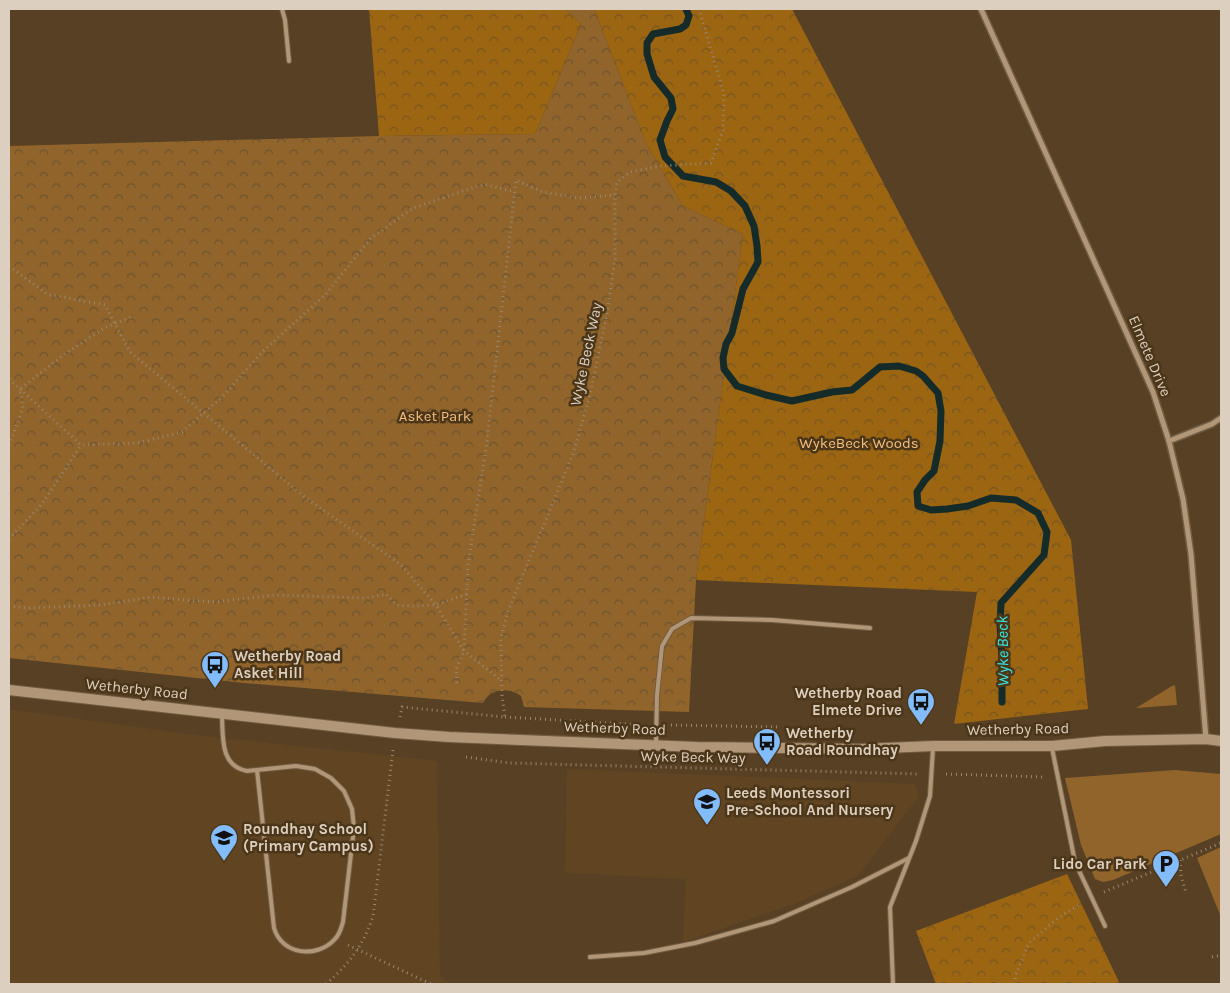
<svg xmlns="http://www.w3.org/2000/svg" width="1230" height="993" font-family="Karla,sans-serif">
  <defs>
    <pattern id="forest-crowns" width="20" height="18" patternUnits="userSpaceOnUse" patternTransform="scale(1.25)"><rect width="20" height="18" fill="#9b6512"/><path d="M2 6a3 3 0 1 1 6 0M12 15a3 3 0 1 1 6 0" fill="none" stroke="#752"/></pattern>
    <pattern id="park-crowns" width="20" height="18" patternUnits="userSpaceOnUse" patternTransform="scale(1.25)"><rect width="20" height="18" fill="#90642b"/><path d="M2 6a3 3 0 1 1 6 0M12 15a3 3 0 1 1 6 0" fill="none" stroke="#6d5331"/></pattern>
  </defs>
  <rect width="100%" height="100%" fill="#574024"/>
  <g fill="#614522">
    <path d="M9,709l178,25 250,27 3,213 9,10h-440z"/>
    <path d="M567,769l348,15 4,12 -61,80 -64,28 -111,38 3,-63 -121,-6z"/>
  </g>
  <g fill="#90642b">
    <path d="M1175,685l2,20 -41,3 36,-22z"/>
    <path d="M1175,770l46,4v60l-108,46 -10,2 -8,-3 -14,-34 -16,-67z"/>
    <path d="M1221,847v70l-24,-59z"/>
  </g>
  <g fill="url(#forest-crowns)">
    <path d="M369,9h196l16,15 -46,110 -156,2z"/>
    <path d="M594,9h198l279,531 17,169 -134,15 23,-132 -281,-12 47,-346 -60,-28 -36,-61z"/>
    <path d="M1067,874l53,110h-184l-20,-53z"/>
  </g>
  <path fill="url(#park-crowns)" d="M565,9h29l53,136 36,61 60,28 -47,346 -7,132 -165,-5 -3,-11c-12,-9 -31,-8 -38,7l-239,-20 -235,-25v-512l370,-10 156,-2 46,-110z"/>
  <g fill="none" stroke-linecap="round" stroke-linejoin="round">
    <path stroke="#152b2a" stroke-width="7" d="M686,9l3,7 -3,9 -6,4 -27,5 -6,9v11l7,23 17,21 2,11 -6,12 -7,19 5,17 18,19 33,6 15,9 14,15 9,20 3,20 1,16 -15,27 -11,44 -6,11 -3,14 1,11 13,17 29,9 26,6 40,-9 20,-2 28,-23 19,-1 17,5 7,5 15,17 3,18 -1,30 -6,30 -9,9 -8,12 1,14 13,4 16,-1 21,-3 23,-8 25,2 22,13 9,19 -3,23 -43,48 -1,21 2,34v44"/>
    <defs>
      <g id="lane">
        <path d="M282,9l3,11 4,41"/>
        <path d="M222,716c1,21 -2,50 25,55l49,-5 19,3 16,9 13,13 8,18 2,19 -11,94c-2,6 -3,12 -8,17 -18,20 -53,16 -61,-11l-17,-158"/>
        <path d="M656,745l1,-50 5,-49 10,-17 19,-11 81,2 98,8"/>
        <path d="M1052,748l23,114 30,64"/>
        <path d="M590,957l54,-4 51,-10 79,-22 78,-34 57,-29"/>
        <path d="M893,984l-3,-77 26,-66 14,-45 3,-48"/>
      </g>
      <g id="street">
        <path d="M981,9l172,383 16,49 14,58 8,55 15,185"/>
        <path d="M1169,441l43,-17 9,-6"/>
      </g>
      <path id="secondary" d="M9,690l386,43 54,4 248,10 164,2 72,-3h119l53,-5 101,-2 15,2"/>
    </defs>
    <use href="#lane" stroke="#705c43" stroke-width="6"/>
    <use href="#street" stroke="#705c43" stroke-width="8"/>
    <use href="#secondary" stroke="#705c43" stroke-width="12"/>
    <g stroke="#9a8771" stroke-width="3" stroke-dasharray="1 4" stroke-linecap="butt">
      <path d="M9,266l38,28 58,11 25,47 176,146 94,66 36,41 28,46 38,30"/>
      <path d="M9,379l72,66 57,-2 44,-11 42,-37 39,-44 63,-57 44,-55 43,-31 71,-24 31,8"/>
      <path d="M9,445l14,-37 -3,-19 42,-33 42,-28 27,-11"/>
      <path d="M9,539l33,-35 39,-59"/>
      <path d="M9,606l17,2 75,-3 51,-8 60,5 64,-7 91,3 19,-4 11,11 14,1 25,-1 31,-11"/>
      <path d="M457,683l-1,-14 8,-18 4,-86 19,-124 29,-261 27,12 36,6 36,-3"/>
      <path d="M400,717l2,-10 103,10 -3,-22 -1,-57 7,-27 65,-157 17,-59 17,-82 8,-53v-65l2,-13 13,-10 31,-6 50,-3 12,-33 1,-36 -25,-85"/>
      <path d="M505,717l139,8"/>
      <path d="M671,725l109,2"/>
      <path d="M466,757l44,6 409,11"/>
      <path d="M946,774l98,3"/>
      <path d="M1180,860l1,15 5,18"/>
      <path d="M1104,892l117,-49"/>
      <path d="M348,945l83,39"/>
      <path d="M1212,957l9,-2"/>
      <path d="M191,983v1"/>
      <path d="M326,984c24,-21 36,-37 47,-67l20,-167"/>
      <path d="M1015,984v-7l14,-34 29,-25 23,-14"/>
    </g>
    <use href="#lane" stroke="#b19677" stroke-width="4"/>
    <use href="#street" stroke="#b19677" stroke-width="5"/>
    <use href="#secondary" stroke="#b19677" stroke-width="10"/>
  </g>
  <defs>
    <symbol id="bus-pin" viewBox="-11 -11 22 30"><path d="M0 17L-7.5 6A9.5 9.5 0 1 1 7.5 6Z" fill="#82bcfa" stroke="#4c3619"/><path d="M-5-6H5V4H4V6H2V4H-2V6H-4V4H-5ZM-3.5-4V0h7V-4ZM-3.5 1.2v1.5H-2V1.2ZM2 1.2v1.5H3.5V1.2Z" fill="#111"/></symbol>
    <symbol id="school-pin" viewBox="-11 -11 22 30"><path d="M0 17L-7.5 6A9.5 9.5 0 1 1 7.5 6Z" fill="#82bcfa" stroke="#4c3619"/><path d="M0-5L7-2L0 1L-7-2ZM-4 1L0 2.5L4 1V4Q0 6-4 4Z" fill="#111"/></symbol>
    <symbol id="parking-pin" viewBox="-11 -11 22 30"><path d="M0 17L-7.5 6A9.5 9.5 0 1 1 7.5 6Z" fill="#82bcfa" stroke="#4c3619"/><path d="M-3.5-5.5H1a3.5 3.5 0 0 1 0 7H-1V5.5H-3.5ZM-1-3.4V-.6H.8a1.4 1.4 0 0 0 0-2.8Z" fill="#111"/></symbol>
  </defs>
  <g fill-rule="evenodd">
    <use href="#bus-pin" x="199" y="649" width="32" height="43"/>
    <use href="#bus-pin" x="905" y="686" width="32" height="43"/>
    <use href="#bus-pin" x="751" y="726" width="32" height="43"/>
    <use href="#school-pin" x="691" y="786" width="32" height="43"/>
    <use href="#school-pin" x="208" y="822" width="32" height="43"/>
    <use href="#parking-pin" x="1150" y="848" width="32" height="43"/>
  </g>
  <g text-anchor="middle" stroke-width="5" stroke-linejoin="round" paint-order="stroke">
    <g font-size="15" fill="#ddcfbf" stroke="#4c3619">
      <text transform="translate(586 354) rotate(-78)" y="5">Wyke Beck Way</text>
      <text transform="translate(1150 356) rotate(67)" y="5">Elmete Drive</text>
      <text transform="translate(137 689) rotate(6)" y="5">Wetherby Road</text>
      <text transform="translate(615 728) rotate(2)" y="5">Wetherby Road</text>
      <text transform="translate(1018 729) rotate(-1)" y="5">Wetherby Road</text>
      <text transform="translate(693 757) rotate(1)" y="5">Wyke Beck Way</text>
    </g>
    <g font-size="15" fill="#f4be7d" stroke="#4c3619">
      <text x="435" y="421">Asket Park</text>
      <text x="859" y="448">WykeBeck Woods</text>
    </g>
    <g font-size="15" font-weight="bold" fill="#ddcfbf" stroke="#4c3619" text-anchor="start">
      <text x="234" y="661">Wetherby Road<tspan x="234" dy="17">Asket Hill</tspan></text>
      <text x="902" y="698" text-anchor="end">Wetherby Road<tspan x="902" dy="17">Elmete Drive</tspan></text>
      <text x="786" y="738">Wetherby<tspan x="786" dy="17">Road Roundhay</tspan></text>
      <text x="726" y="798">Leeds Montessori<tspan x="726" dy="17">Pre-School And Nursery</tspan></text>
      <text x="243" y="834">Roundhay School<tspan x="243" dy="17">(Primary Campus)</tspan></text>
      <text x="1147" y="869" text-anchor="end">Lido Car Park</text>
    </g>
    <g font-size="16" font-style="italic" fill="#32e7e0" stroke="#4c3619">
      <text transform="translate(1002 651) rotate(-91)" y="6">Wyke Beck</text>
    </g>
  </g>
  <rect width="1230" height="993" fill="none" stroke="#ddcfbf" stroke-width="20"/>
</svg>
